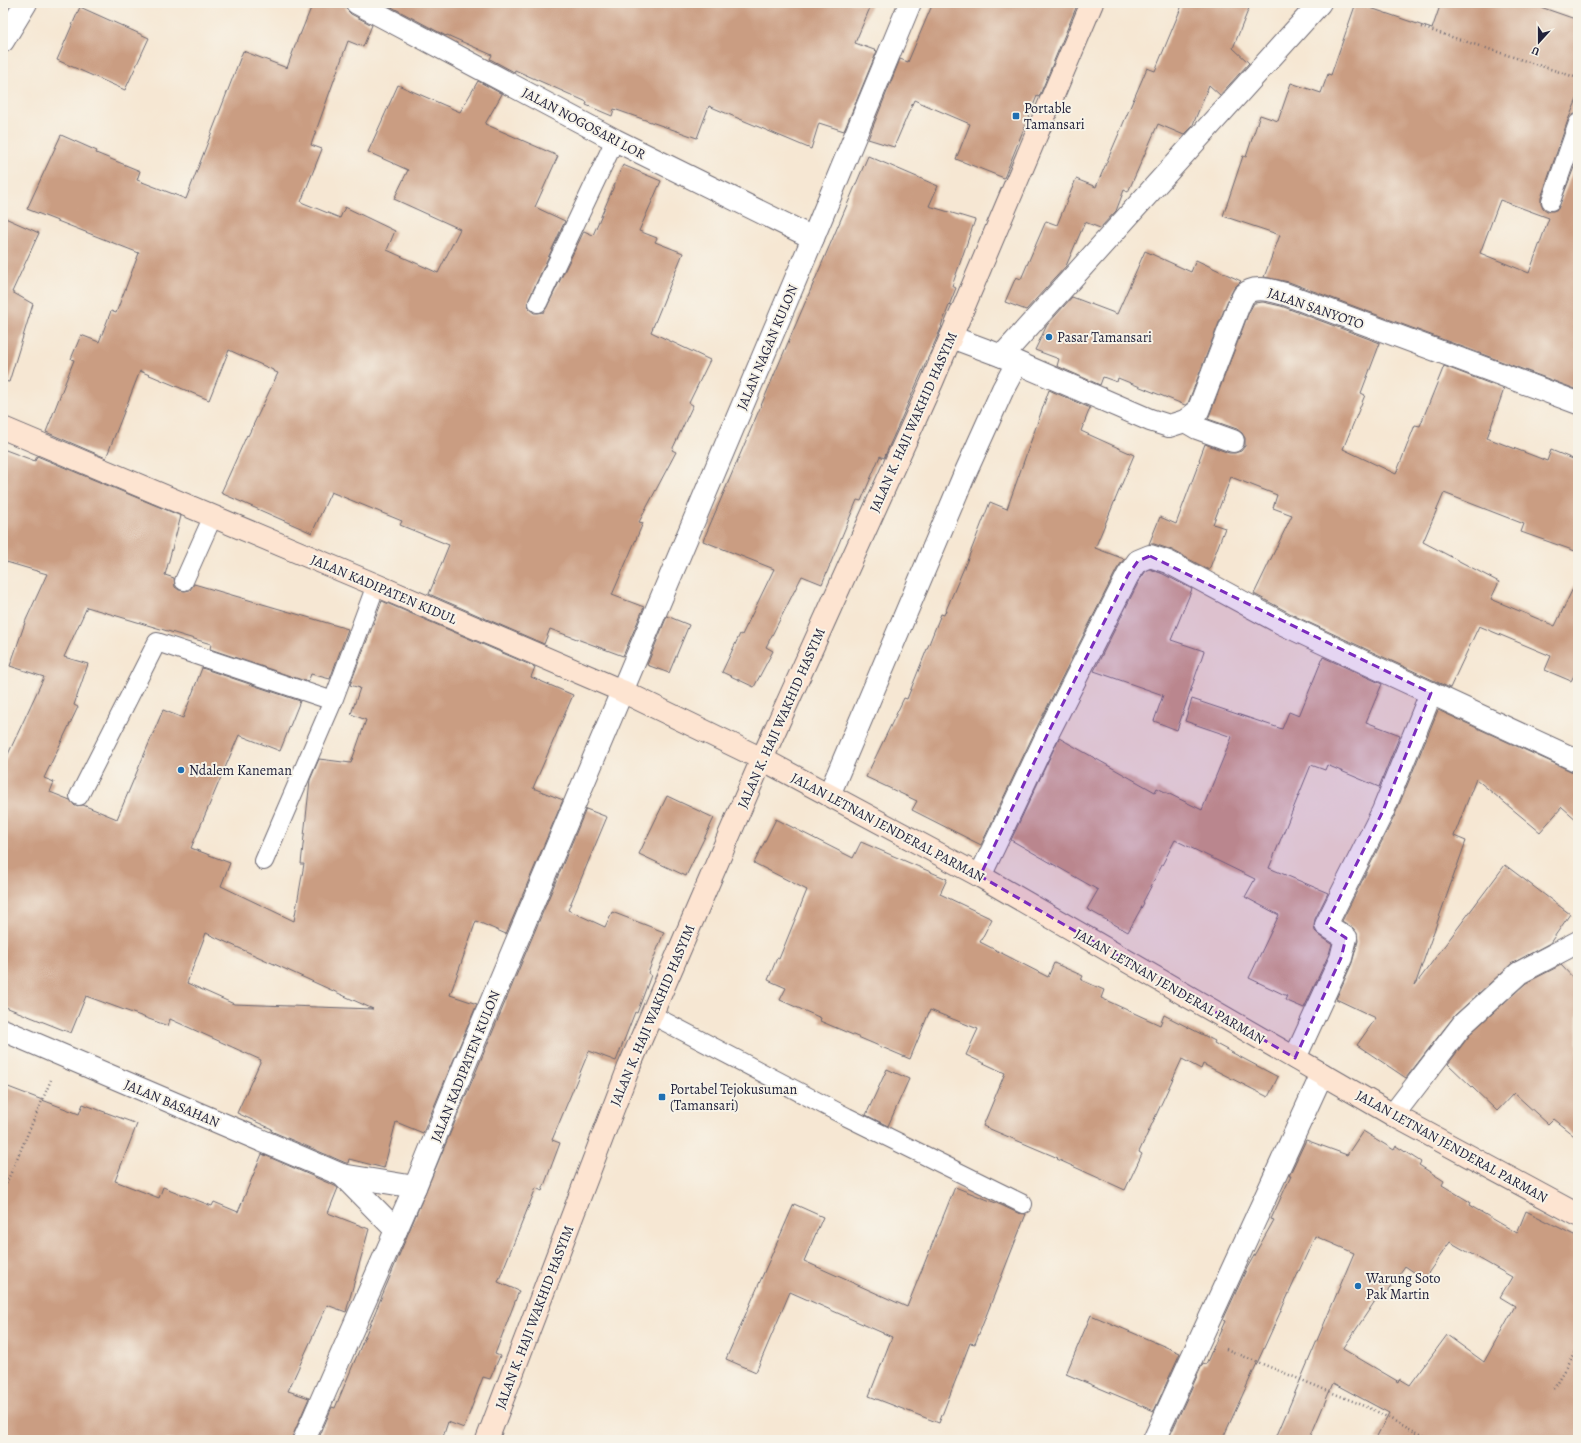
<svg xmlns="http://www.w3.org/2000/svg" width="1581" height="1443" font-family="Alegreya,serif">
  <rect width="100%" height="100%" fill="#f7f3e8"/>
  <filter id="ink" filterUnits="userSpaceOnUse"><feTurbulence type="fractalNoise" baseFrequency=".025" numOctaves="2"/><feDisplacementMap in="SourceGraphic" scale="8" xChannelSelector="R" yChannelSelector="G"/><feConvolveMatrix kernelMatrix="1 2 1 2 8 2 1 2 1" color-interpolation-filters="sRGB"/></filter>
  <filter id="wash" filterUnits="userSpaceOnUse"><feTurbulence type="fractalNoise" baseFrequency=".012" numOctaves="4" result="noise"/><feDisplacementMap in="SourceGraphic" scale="16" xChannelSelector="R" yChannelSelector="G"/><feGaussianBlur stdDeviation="0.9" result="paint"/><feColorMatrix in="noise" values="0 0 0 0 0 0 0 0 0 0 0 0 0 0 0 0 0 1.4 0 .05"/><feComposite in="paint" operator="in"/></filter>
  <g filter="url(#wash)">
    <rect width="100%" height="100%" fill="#f6e7d3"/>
    <g id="blocks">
      <g fill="#ca9d82" fill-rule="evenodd">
        <path d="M313,3h32l1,6 5,5 21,11 -9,22 -15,-6 -37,104 11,4 -21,53 39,16 5,-11 50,24 -8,19 51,23 22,-44 -66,-30 14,-29 -40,-18 30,-67 62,27 18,-31 24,13 -17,30 73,32 -23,51 30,14 -36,78 -1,4 1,6 5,4h4l6,-1 3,-5 37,-76 9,4 30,-70 38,16 -22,50 18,7 -2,4 28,11 -32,79 59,28 -21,43 4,2 -21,45 4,2 -37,70 4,1 -31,72 32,12 -21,49 -73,-27 -6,15 -115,-50 20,-49 -49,-20 2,-4 -71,-29 -19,41 -91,-40 26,-58 1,1 30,-63 -5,-2v-1l-44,-20 -20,50 -69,-29 -34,87 -60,-26 28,-72 -3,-1 10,-24 18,7 12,-31 5,2 23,-60 -112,-44 34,-74 36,16 -1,2 44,18 -3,9 49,19 57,-148 44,17 12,-33h1z"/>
        <path d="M384,3h488l-17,40 22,8 -33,80 -25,-8 -8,26 -102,-43 -12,32 -83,-29 -2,7 -26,-11 1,-3 -72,-32 -1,2 -24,-13 2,-4 -45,-20 -1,1z"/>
        <path d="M933,3h145l-39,94 -2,-1 -33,82 -48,-19 14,-35 -56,-24 -20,47 -26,-8 32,-80 8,3z"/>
        <path d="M1183,3h68l-18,45 16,15 -29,32 -11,-10 -17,42 -8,8 -26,-11 -30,68 -4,-2 -8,21 -16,17 -15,-6 -19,44 -40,44 -21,-8 11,-25 5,2 25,-58 11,4 19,-46 20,8 51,-119 8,3z"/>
        <path d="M1356,3l76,26 9,-26h88l49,17v77l-10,23 -27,78v5l2,5 4,3h6l5,-2 20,-52v233l-289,-108 -25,-5 16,-42 -57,-19 20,-60 3,1 14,-42 18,6 13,-38 30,10 7,-19 3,1zM1500,200l49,18 -20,55 -49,-20z"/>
        <path d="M80,7l69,31 -24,52 -68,-30z"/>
        <path d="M868,156l70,30 -9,20 46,14 -23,66 4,2 -15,38h1l-58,132 -4,-2 -19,45 -4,-1 -35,84 -20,-8 -36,71 7,4 -19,36 -32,-15 18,-38 2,1 32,-66 -71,-28z"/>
        <path d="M3,217l36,16 -27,59 21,12 -24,78 -6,-1z"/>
        <path d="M1145,251l46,21 5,-12 45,21 -7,7 -7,14 -39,101 -3,2 -67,-27 -1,4 -14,-5 -3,8 -43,-19 2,-7 -24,-9 12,-25 25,-28 45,17z"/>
        <path d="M1263,302l18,4 99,37 -19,50 4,2 -22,54 53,25 19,-49 5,1 24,-60 60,23 -17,49 60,23 4,-11 27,11v91l-57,-20 3,-8 -80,-31 -21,49 76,40 -8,17 64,27 23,-48v90l-7,13 -26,-11 6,-14 -72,-30 -29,62 -151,-70 -45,-24 38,-79 -19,-7 4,-13 -46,-18 -18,47 12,4 -16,42 -37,-20 -18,-6h-5l11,-27 16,7 24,-64h-1l6,-16 24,9h6l6,-2 4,-5v-8l-3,-5 -5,-4 -29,-10 41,-107 5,-9z"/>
        <path d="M1049,390l41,18 -9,23 53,24 -39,93 29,11 -7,10 -79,156 -57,120 -69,-35 5,-9 -51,-24 38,-79 3,1 34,-85 3,1 25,-59 21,-54 17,7z"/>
        <path d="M3,449l32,12 2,-5 144,60 -16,59 9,3 1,9 4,3 6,1 5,-1 4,-6 154,45 -18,50 -19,-5 -3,8 -98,-33 1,-5 -124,-37 -23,50 24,7 -14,41 4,2 -34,71 10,4 -4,10 20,8 5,6 8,-1 34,14 46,-109 20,8 19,-50 98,33 -20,50 -41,-16 -48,113 39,15 -9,23 73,35 10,-57h-3l9,-84 9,-21 32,4 15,-43 -15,-6 9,-26 -10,-3 32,-84 153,66 -4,10 42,18 -40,93 30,12 -57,134 -30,-13 -26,74 27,9 -54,129 -27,-11 -12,46 -35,-9 -1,4h-2l-75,-32 1,-2 -35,-16 24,-53 -91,-41 -2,7 -82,-30 -15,37 -68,-27v-241l41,-88 -34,-11 16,-46 21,-46 -44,-13zM206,933l167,76 -139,-5 -47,-21z"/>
        <path d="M1150,569l13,5 29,15 -21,51 33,11 -27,79 -23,-9 9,-26 -69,-24 45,-90 7,-10z"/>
        <path d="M667,616l22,9 -20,48 -22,-8z"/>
        <path d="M1323,657l59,27 -16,38 34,13 -21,52 -52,-22 -2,5 -14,-5 -42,103 59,25 -13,26 -1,7 1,5 4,4 13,9 -3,10 -25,54 -19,-8 2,-4 -38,-18 30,-63 -34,-18 10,-18 -80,-39 -32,62 1,1 -16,29 -41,-23 11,-19 -87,-50 48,-102 96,54 2,-4 45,22 30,-73 -47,-16 7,-22 90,30 7,-17 10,4z"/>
        <path d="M1438,710l135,62 5,1v48l-16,-14 -22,25 -64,-53 -22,57 12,5 -51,144 90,-120 65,49 -20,29 -39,21 -56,51 -49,63 -49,-33 19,-27 -40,-19 16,-36 6,-22 -1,-8 -4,-5 -11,-7 52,-104z"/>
        <path d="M667,796l47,22 -28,58 -47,-22z"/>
        <path d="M586,809l21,8 -39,93 37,17 7,-15 52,20 -16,41 3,2 -14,38 -2,-1 -19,49 -27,-10 -37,89 8,3 -18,48 -6,-3 -38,94 21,9 -24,63 5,2 -10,23 -7,-2 -19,51 -16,-6 -6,18h-124l14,-33 3,1z"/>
        <path d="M776,819l77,39 8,-16 86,37 -7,15 52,25 -12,23 68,35 6,-14 29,13 -2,4 23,10 -3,8 59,27 4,-10 51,26 -1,2 64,34 -10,20 -65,-33 -2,5 -19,-10 -43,93 3,2 -17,36 -68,-31 1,-1 -75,-32 22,-53 -39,-18 12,-26 -48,-19 -20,49 -90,-38 1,-3 -41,-18 6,-12 -18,-8 9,-22 2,1 28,-69 -53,-27z"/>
        <path d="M1561,965l17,18v156l-25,-20 -5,5 -34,-31 -17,18 -49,-47 24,-32 54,-49z"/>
        <path d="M887,1069l22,10 -21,47 -22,-11z"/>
        <path d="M3,1085l76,29 4,-10 54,20 -22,57 44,17 4,-11 49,19 2,-4 24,10 24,-58 73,32 3,2 -10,25 41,16 -23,83 -19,-7 -39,86 21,7 -16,37 -1,5h-289z"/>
        <path d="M1363,1131l31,19 2,-4 25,16 -2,3 25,16 -2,4 28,17 -1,3 48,28 9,-22 52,26v203h-203l14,-27 -56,-30 -24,57h-34l79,-187 -39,-17 -93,204h-54l35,-77 3,1 19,-43 -2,-1 24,-52 27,-48 -3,-1 20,-43h-2l17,-36 41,15zM1450,1242l62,35 -12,20 15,9 -31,56 -37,-27 -37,50 -10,-6 -1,3 -56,-33 34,-51 4,3 24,-35 19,13z"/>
        <path d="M955,1187l46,18 17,8 8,1 -51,130 -5,-1 -31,80 -70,-27 23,-59 -102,-45 -34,80 -30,-13 68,-155 29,13 -19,44 103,46z"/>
        <path d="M1091,1315l89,38 -26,58 -88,-37z"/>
      </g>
    </g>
  </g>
  <g filter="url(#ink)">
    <use href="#blocks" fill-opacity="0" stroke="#6c6770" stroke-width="1"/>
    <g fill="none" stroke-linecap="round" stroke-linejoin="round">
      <defs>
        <g id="lane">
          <path d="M1551,201l27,-78"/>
          <path d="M538,303l77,-163"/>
          <path d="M184,581l29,-65"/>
          <path d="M79,796l78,-154 176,59"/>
          <path d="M264,861l69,-160 43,-116"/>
          <path d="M652,1015l195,102 176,87"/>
        </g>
        <g id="street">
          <path d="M357,3l258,137 198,98"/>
          <path d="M3,41l23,-38"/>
          <path d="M951,337l51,19 148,64 19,6 16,-5 13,-10 40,-104c2,-4 4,-9 6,-12 10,-11 29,-4 41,-1l293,109"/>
          <path d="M1002,356l318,-353"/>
          <path d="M1185,421l12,7 36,13"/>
          <path d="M829,795l134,-317 40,-89 14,-26"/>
          <path d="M980,876l69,-145 79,-156 10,-14 12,-5 18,6 115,62 55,26 240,111"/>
          <path d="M3,1030l339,145 73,12"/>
          <path d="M1295,1058l46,-100 5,-20 -20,-13 57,-114 48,-118"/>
          <path d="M1393,1115l70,-91 56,-51 59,-31"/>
          <path d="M342,1175l54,55"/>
          <path d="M304,1440l111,-253 50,-123 348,-826 97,-235"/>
          <path d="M1154,1440l168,-366"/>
        </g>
        <g id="secondary">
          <path d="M3,428l373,157 246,106 140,68 218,117 413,239 185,100"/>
          <path d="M487,1440l142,-373 133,-308 170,-377 160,-379"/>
        </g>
      </defs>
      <use href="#lane" stroke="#6c6770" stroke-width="20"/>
      <use href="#street" stroke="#6c6770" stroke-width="24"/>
      <use href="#secondary" stroke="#6c6770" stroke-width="24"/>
      <g stroke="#6c6770" stroke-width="2.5" stroke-dasharray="1 3" stroke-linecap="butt">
        <path d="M1421,27l157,51"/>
        <path d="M3,1191l48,-111"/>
        <path d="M1226,1349l146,60 58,31"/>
        <path d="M1553,1388l25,-40"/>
        <path d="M1418,1440l3,-5"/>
      </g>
      <use href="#lane" stroke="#fff" stroke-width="18"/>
      <use href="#street" stroke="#fff" stroke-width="22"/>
      <use href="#secondary" stroke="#fde4d1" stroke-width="22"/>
    </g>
  </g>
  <path fill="#7b2cbf" fill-opacity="0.2" stroke="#7b2cbf" stroke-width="3" stroke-dasharray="8 5" stroke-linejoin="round" d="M1150,556l281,137 -48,118 -57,114 20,13 -5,20 -46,100 -315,-182 69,-145 79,-156 10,-14z"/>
  <g fill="#1f6fb2" stroke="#f7f3e8" stroke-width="1.5">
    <rect x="1012" y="112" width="8" height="8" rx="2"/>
    <circle cx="1049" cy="337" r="4"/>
    <circle cx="181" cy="770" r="4"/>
    <rect x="658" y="1093" width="8" height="8" rx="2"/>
    <circle cx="1358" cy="1286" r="4"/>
  </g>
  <g text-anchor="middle" stroke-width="4" stroke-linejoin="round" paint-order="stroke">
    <g font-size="14" fill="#22223b" stroke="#f7f3e8" text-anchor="start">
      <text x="1024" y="113">Portable<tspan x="1024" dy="16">Tamansari</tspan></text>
      <text x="1057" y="342">Pasar Tamansari</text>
      <text x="189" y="775">Ndalem Kaneman</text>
      <text x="670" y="1094">Portabel Tejokusuman<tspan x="670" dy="16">(Tamansari)</tspan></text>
      <text x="1366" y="1283">Warung Soto<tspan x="1366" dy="16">Pak Martin</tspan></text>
    </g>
    <g font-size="14" fill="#22223b" stroke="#f7f3e8">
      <text transform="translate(584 123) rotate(28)" y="5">JALAN NOGOSARI LOR</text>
      <text transform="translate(1316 308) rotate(19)" y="5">JALAN SANYOTO</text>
      <text transform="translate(767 347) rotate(-67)" y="5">JALAN NAGAN KULON</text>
      <text transform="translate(913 422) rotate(-66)" y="5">JALAN K. HAJI WAKHID HASYIM</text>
      <text transform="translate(384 589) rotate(23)" y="5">JALAN KADIPATEN KIDUL</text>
      <text transform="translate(781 718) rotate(-66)" y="5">JALAN K. HAJI WAKHID HASYIM</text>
      <text transform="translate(888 827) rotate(28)" y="5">JALAN LETNAN JENDERAL PARMAN</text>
      <text transform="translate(1170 986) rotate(30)" y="5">JALAN LETNAN JENDERAL PARMAN</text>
      <text transform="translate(652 1015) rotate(-67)" y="5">JALAN K. HAJI WAKHID HASYIM</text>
      <text transform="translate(465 1066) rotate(-68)" y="5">JALAN KADIPATEN KULON</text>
      <text transform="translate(172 1103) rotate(23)" y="5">JALAN BASAHAN</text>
      <text transform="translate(1452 1146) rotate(29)" y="5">JALAN LETNAN JENDERAL PARMAN</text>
      <text transform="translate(534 1317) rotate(-69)" y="5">JALAN K. HAJI WAKHID HASYIM</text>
    </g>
  </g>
  <rect width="1581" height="1443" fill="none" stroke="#f7f3e8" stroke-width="16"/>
  <g transform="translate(1539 42) rotate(201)" stroke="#f7f3e8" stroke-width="3" paint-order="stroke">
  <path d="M0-3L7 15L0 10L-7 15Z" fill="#22223b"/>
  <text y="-6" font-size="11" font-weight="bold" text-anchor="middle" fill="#22223b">U</text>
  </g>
</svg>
